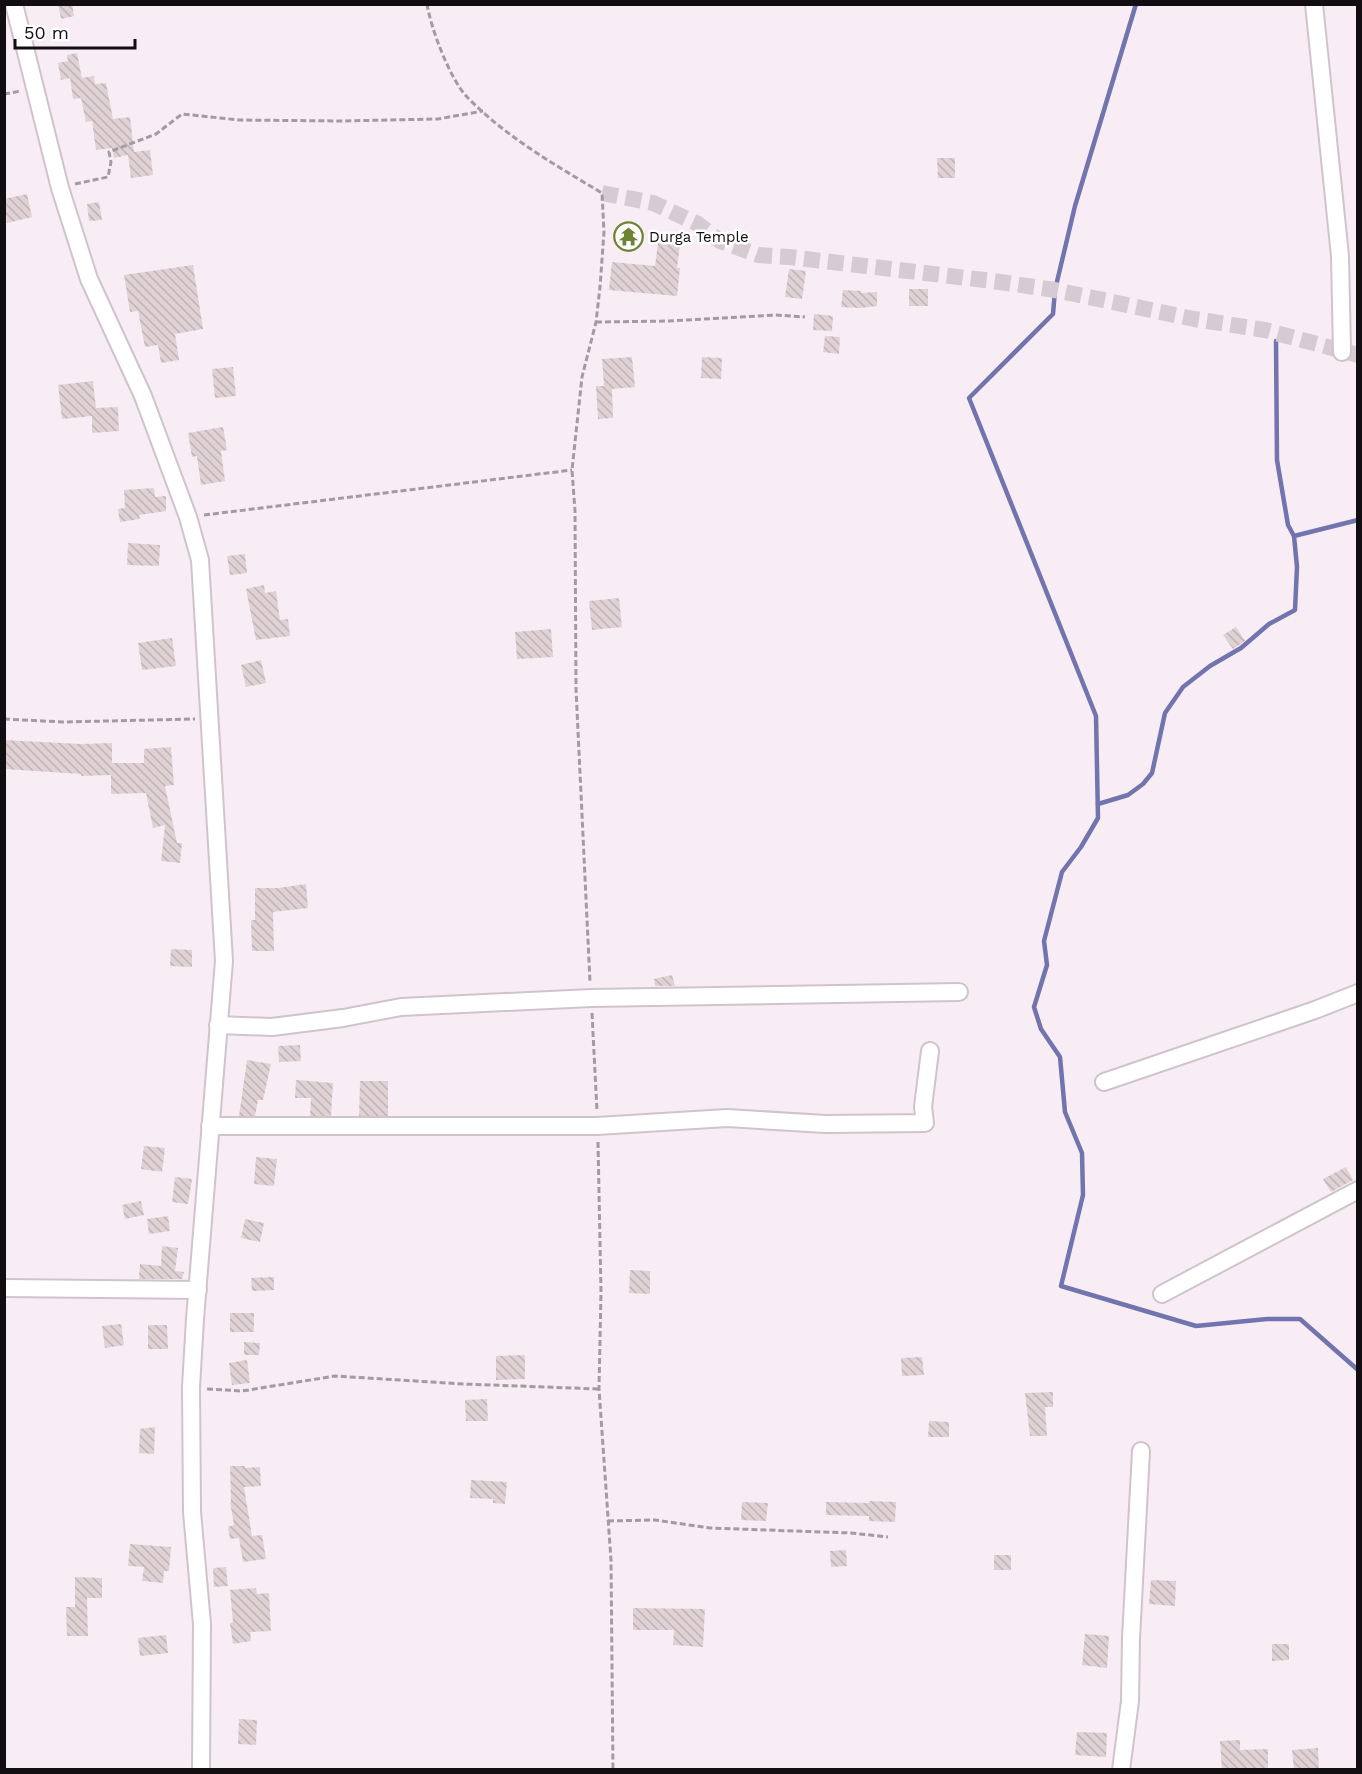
<svg xmlns="http://www.w3.org/2000/svg" width="1362" height="1774" font-family="'Work Sans',sans-serif">
  <defs>
    <pattern id="building-back-hatch" width="6" height="6" patternUnits="userSpaceOnUse" patternTransform="scale(1.5)"><rect width="6" height="6" fill="#e0d2d4"/><path d="M-1 5l2 2M0 0l6 6M5-1l2 2" fill="none" stroke="#bfb3b5"/></pattern>
  </defs>
  <rect width="100%" height="100%" fill="#f9edf5"/>
  <g fill="none" stroke-linecap="round" stroke-linejoin="round">
    <g stroke="#7274ad" stroke-width="4.5">
      <path d="M1136,4l-61,202 -20,84 -2,24 -84,84 127,318 2,102 -17,29 -19,25 -18,69 3,24 -13,42 7,22 19,28 5,55 17,41 1,42 -22,91 135,40 71,-7h33l58,51"/>
      <path d="M1294,536l64,-16"/>
      <path d="M1098,804l30,-9 15,-11 9,-11 13,-60 18,-26 27,-21 31,-18 28,-24 26,-14 2,-43 -3,-31 -6,-11 -11,-65 -1,-119"/>
    </g>
  </g>
  <g fill="url(#building-back-hatch)">
    <path d="M58,4h14l2,12 -13,3z"/>
    <path d="M77,53l5,25 12,-2 1,8 11,-1 7,36 17,-2 4,35 16,-2 3,25 -22,3 -3,-23 -14,3 -2,-10 -16,2 -4,-29 -6,1 -5,-24 -8,1 -3,-21 -9,2 -3,-17 10,-2 -1,-6z"/>
    <path d="M937,158h18v20h-17z"/>
    <path d="M27,194l5,23 -25,6 -3,-24z"/>
    <path d="M99,202l3,18 -13,1 -2,-17z"/>
    <path d="M659,235l22,3 -4,30h3l-3,28 -68,-6 3,-28 43,4z"/>
    <path d="M193,265l10,64 -28,5 4,26 -18,3 -3,-18 -13,2 -7,-36 -8,1 -6,-37z"/>
    <path d="M789,269l17,2 -4,28 -17,-2z"/>
    <rect x="909" y="289" width="19" height="17"/>
    <path d="M843,290l18,1v2l16,-1v14l-17,2 -19,-1z"/>
    <path d="M814,314l19,2 -1,15 -19,-1z"/>
    <path d="M825,336l15,1 -1,17 -16,-2z"/>
    <path d="M632,357l3,30 -23,2 1,29 -15,1 -2,-33h8l-2,-27z"/>
    <path d="M702,357l20,1 -1,21 -20,-1z"/>
    <path d="M233,367l3,29 -21,2 -3,-29z"/>
    <path d="M93,381l3,27 22,-1 1,24 -27,2v-17l-30,3 -4,-34z"/>
    <path d="M223,427l4,23 -6,1 4,30 -24,4 -4,-29 -5,1 -4,-24z"/>
    <path d="M154,488l1,9 11,-1v15l-27,4 1,4 -20,3 -2,-13 7,-1 -1,-18z"/>
    <path d="M128,543l32,2 -1,21 -32,-1z"/>
    <path d="M245,554l2,19 -17,2 -3,-19z"/>
    <path d="M264,585l1,8 11,-2 4,29 8,-1 2,17 -34,4 -10,-51z"/>
    <path d="M619,598l3,29 -30,3 -3,-29z"/>
    <path d="M1236,627l9,14 -12,8 -10,-14z"/>
    <path d="M551,629l2,28 -36,2 -2,-27z"/>
    <path d="M172,638l4,28 -34,4 -4,-27z"/>
    <path d="M261,660l5,23 -20,4 -5,-22z"/>
    <path d="M4,740l77,4 31,-1v20h32v-14l27,-2 3,38 -9,1 12,57h5l-2,20 -19,-2 4,-36 -12,3 -7,-35 -35,1v-19l-30,1v-2l-77,-5z"/>
    <path d="M306,884l2,24 -35,4 1,39h-22l-1,-31h4v-32h23z"/>
    <path d="M171,949l21,1v17l-22,-1z"/>
    <path d="M672,975l3,11h-20l-1,-7z"/>
    <path d="M300,1045l1,16 -22,1 -1,-16z"/>
    <path d="M247,1060l24,4 -8,36h-5l-3,16h-16z"/>
    <path d="M296,1080l37,3 -2,33h-21l1,-18h-16z"/>
    <path d="M360,1081h28v35h-29z"/>
    <path d="M144,1146l21,2 -3,24 -21,-3z"/>
    <path d="M256,1157l21,2 -3,27 -20,-2z"/>
    <path d="M1346,1167l7,13 -22,12 -8,-13z"/>
    <path d="M175,1177l17,2 -4,25 -16,-2z"/>
    <path d="M141,1201l3,14 -19,4 -3,-14z"/>
    <path d="M168,1216l2,15 -21,3 -2,-15z"/>
    <path d="M245,1219l19,4 -4,19 -19,-4z"/>
    <path d="M162,1246l16,2 -3,23 9,1 -2,7h-43l1,-15 21,2z"/>
    <path d="M630,1270l20,1v23l-21,-1z"/>
    <path d="M274,1277v13l-22,1 -1,-13z"/>
    <rect x="230" y="1313" width="24" height="19"/>
    <path d="M121,1324l3,21 -19,3 -3,-22z"/>
    <path d="M148,1325h19l1,24h-20z"/>
    <path d="M244,1342l16,1 -1,12h-15z"/>
    <path d="M525,1355v24l-29,1v-24z"/>
    <path d="M922,1357l2,18 -22,1 -1,-18z"/>
    <path d="M247,1360l3,23 -18,2 -3,-22z"/>
    <path d="M1053,1392v15h-8l2,29h-17l-5,-43z"/>
    <path d="M487,1399l1,22h-22l-1,-21z"/>
    <path d="M929,1421l20,1v15h-21z"/>
    <path d="M155,1427l-1,27 -15,-1 1,-24z"/>
    <path d="M230,1466h15v2l15,-1 1,19 -17,1 8,49 10,-1 4,24 -23,3 -4,-24 -9,1 -2,-12 6,-2 -4,-23h1z"/>
    <path d="M471,1480l36,2 -2,22 -12,-1v-4l-23,-1z"/>
    <path d="M869,1501l27,1 -1,20 -26,-1v-5l-43,-1v-13l43,1z"/>
    <path d="M742,1502l26,1 -2,18 -25,-1z"/>
    <path d="M130,1544l41,3 -2,24h-5l-1,12 -21,-2 2,-14 -16,-1z"/>
    <path d="M846,1550l1,16 -16,1 -1,-16z"/>
    <rect x="994" y="1555" width="17" height="15"/>
    <path d="M226,1567l2,19 -14,1 -1,-19z"/>
    <path d="M75,1577l27,1v20h-15l1,38h-21l-1,-29h9z"/>
    <path d="M1151,1580l25,1 -1,25 -26,-2z"/>
    <path d="M256,1588l1,6 12,-1 2,38 -21,1 1,9 -18,3 -3,-21 3,-1 -3,-32z"/>
    <path d="M633,1608l72,1 -2,38 -30,-2 1,-15h-41z"/>
    <path d="M1085,1634l24,2 -2,32 -25,-3z"/>
    <path d="M166,1635l2,18 -28,3 -2,-18z"/>
    <path d="M1272,1644h17v16l-17,1z"/>
    <path d="M239,1719l18,1 -1,25 -18,-1z"/>
    <path d="M1077,1732l30,1 -1,24 -31,-2z"/>
    <path d="M1240,1740v10l28,-1v21h-46l-2,-29z"/>
    <path d="M1318,1748l1,22h-25l-2,-20z"/>
  </g>
  <g fill="none" stroke-linecap="round" stroke-linejoin="round">
    <path stroke="#d6cbd3" stroke-width="16" stroke-dasharray="16 8" stroke-linecap="butt" d="M602,193l51,10 45,21 22,17 38,14 31,2 204,24 62,9 139,29 71,11 93,25"/>
    <defs>
      <g id="street">
        <path d="M14,4l46,184 29,91 54,117 45,121 12,43 24,401 -29,358 -4,68 1,125 10,112 -1,146"/>
        <path d="M1314,4l26,252 2,96"/>
        <path d="M218,1025l54,2 71,-9 58,-11 190,-9 368,-6"/>
        <path d="M1104,1082l211,-72 43,-17"/>
        <path d="M210,1126h387l130,-8 98,6 100,-1 -2,-16 7,-56"/>
        <path d="M4,1288l194,2"/>
        <path d="M1162,1294l196,-104"/>
        <path d="M1121,1770l9,-69 1,-63 10,-187"/>
      </g>
    </defs>
    <use href="#street" stroke="#d0c4cc" stroke-width="20"/>
    <g stroke="#a49ba1" stroke-width="3" stroke-dasharray="6 3" stroke-linecap="butt">
      <path d="M427,4c4,25 23,75 40,93 39,40 88,68 135,96l2,39 -4,55 -4,35 -14,55 -10,93 3,41 1,178 14,293"/>
      <path d="M4,94l17,-3"/>
      <path d="M75,184l33,-7 3,-15 -2,-10 47,-18 26,-20 57,6 102,1 97,-2 45,-8"/>
      <path d="M596,322l73,-1 107,-6 29,2"/>
      <path d="M204,515l368,-45"/>
      <path d="M4,719l59,3 132,-3"/>
      <path d="M592,1013l5,98"/>
      <path d="M598,1142l3,150 -2,97 12,171 2,210"/>
      <path d="M207,1389l35,2 93,-15 128,8 136,5"/>
      <path d="M608,1521l47,-1 55,8 141,5 37,4"/>
    </g>
    <use href="#street" stroke="#fff" stroke-width="16"/>
  </g>
  <defs>
    <symbol id="temple-ring" viewBox="-11 -11 22 22"><circle r="9.5" fill="#fefefe" stroke="#6f8334" stroke-width="1.5"/><path d="M0-6L5-2H3V0L6.5 2.5H4V6H1.5V3h-3V6H-4V2.5H-6.5L-3 0V-2H-5Z" fill="#6f8334"/></symbol>
  </defs>
  <g fill-rule="evenodd">
    <use href="#temple-ring" x="612" y="220" width="33" height="33"/>
  </g>
  <g text-anchor="middle" stroke-width="5" stroke-linejoin="round" paint-order="stroke">
    <g font-size="15" fill="#110d10" stroke="#fefefe" text-anchor="start">
      <text x="649" y="242">Durga Temple</text>
    </g>
  </g>
  <rect width="1362" height="1774" fill="none" stroke="#110d10" stroke-width="12"/>
  <path d="M15 39v9h120v-9" fill="none" stroke="#110d10" stroke-width="3"/>
  <text x="24" y="39" font-size="18" fill="#110d10" stroke="#fefefe" stroke-width="4.5" paint-order="stroke">50 m</text>
</svg>
